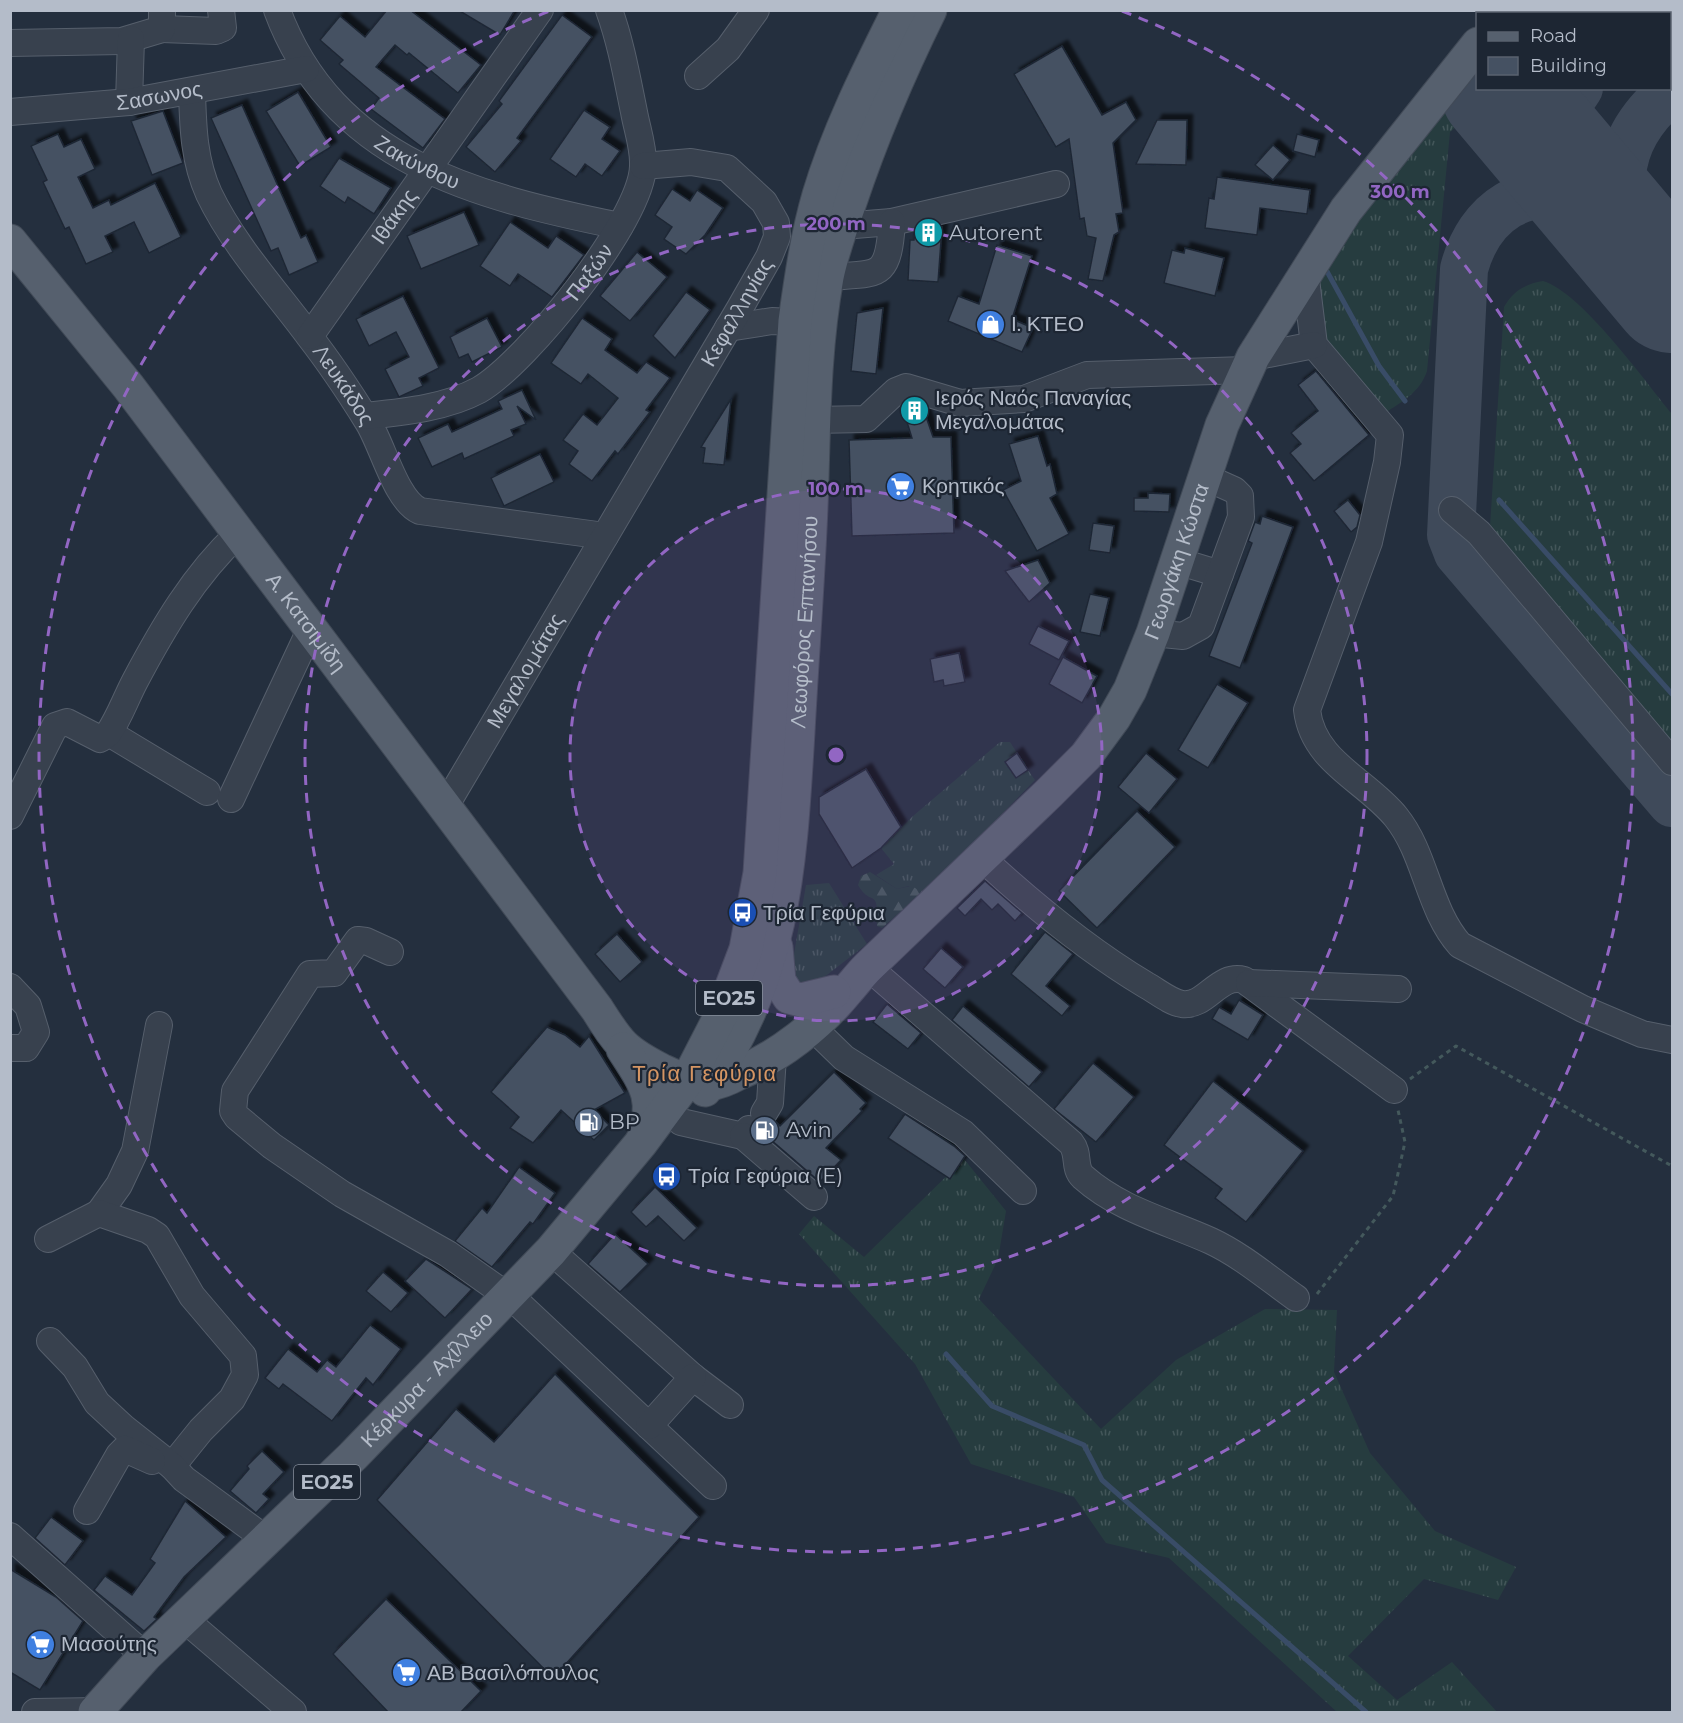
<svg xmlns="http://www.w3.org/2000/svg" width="1683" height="1723" font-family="Montserrat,sans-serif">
  <defs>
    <pattern id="grass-tufts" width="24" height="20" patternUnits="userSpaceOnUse" patternTransform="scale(1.5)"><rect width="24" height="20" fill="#263c3f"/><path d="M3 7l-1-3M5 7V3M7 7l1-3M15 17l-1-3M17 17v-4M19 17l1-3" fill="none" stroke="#435659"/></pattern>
    <pattern id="forest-firs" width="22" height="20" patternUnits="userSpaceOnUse" patternTransform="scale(1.5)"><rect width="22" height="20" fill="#263c3f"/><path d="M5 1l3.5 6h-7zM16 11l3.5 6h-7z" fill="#435659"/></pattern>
    <filter id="shadow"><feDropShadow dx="5.5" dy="-5.5" stdDeviation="1.5" flood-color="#0009"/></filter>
  </defs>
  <rect width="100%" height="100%" fill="#242f3e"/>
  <g fill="url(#grass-tufts)">
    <path d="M1544,10l128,1v20h-2v-17h-129z"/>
    <path d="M1477,73l1,15 23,1 -51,43 -23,239c-7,21 -24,30 -42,42l-63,-74 -7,-69 112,-148z"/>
    <path d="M1543,281c39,12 101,99 129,133v332l-182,-219 14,-220c9,-16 21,-23 39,-26z"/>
    <path d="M1000,742h10l7,11 -12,9 11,16 12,-8 7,10 -115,118 -11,-12 -12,3 -21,-14 18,-11 -13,-16 32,-32z"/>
    <path d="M829,883l38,61 -44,34 -20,11 -12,-18 15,-86z"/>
    <path d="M964,1159l42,52 -8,48 -19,40 122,130 75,-69 89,-51 72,1 -3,62 36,81 65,78 81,36 -18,33 -74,-21 -76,77 49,44 55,-38 45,50h-160l-168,-154 -63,-15 -32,-46 -103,-33 -56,-100 -116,-130 15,-18 50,41z"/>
  </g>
  <path fill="url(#forest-firs)" d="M870,872l27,17 14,-3 10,5v3l-39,34 -5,-2c2,-41 -6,-18 -19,-41l3,-9z"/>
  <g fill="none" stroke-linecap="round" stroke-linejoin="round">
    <g stroke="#394c67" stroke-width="5">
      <path d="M1324,266l55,100 26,35"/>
      <path d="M1499,500l173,194"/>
      <path d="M946,1354l46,52 92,39 18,35 264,232"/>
    </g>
    <g stroke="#3f4a5a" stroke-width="48">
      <path d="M1575,94l4,-6"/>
      <path d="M1624,236c-12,-11 -24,-26 -39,-33 -59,-25 -106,9 -121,66l-13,266 7,18 214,250"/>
      <path d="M1654,271c-44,-67 -47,-127 18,-181"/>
    </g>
    <path stroke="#3f4a5a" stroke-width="120" d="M1500,89l172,204"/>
  </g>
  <g fill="#455162" stroke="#1f2835" stroke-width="1.5" filter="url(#shadow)">
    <path d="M387,10h23l71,55 -23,28 -49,-40 -2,2 -12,-10 -19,22 69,52 -22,29 -52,-39 8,-11 -40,-34 4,-4 -23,-20 20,-24 25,21z"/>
    <path d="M458,10h57l-15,25z"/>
    <path d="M562,15l30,22 -75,101 4,3 -26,31 -29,-25 36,-43 -3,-3z"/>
    <path d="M1062,46l40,69 24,-13 10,18 -23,23 10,70 -7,1 3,18 -5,3 -11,46 -15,-2 8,-41 -9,-2 -3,-18 -4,1 -11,-80 -13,8 -42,-73z"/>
    <path d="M298,92l33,55 -31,19 -34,-55z"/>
    <path d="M242,105l59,133 5,-3 12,27 -29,13 -11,-27 -7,3 -60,-133z"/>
    <path d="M584,110l26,17 -8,12 18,12 -18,25 -17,-12 -9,13 -26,-18z"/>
    <path d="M163,111l20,52 -31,12 -21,-54z"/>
    <path d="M1157,120h30l-1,45 -50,-1z"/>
    <path d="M58,134l6,13 17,-8 14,30 -17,8 15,31 16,-8 2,5 44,-22 26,54 -32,16 -15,-31 -29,14 8,16 -27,12 -17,-37 -4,2 -22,-47 4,-2 -16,-34z"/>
    <path d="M1297,134l22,6 -4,17 -22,-6z"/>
    <path d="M1273,145l17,15 -17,20 -18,-15z"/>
    <path d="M339,158l52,30 -17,26 -26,-17 -3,6 -25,-17z"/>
    <path d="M1217,177l93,13 -3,24 -47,-6 -3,27 -52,-7 4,-30 5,1z"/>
    <path d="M672,189l18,12 7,-11 26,18 -18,27 -19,19 -22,-15 8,-12 -17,-12z"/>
    <path d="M464,212l15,33 -58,24 -14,-33z"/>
    <path d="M510,222l38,26 8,-12 28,19 -32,42 -34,-23 -8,12 -30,-20z"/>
    <path d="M942,227l-4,55 -30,-2 2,-40h4l1,-8z"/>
    <path d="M997,245l35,11 -20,63 21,9 -11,24 -74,-31 10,-25 21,8z"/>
    <path d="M1185,248l39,10 -9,38 -51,-13 8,-33 12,3z"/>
    <path d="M637,252l30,25 -37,44 -30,-25z"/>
    <path d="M686,292l24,18 -35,48 -22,-22z"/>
    <path d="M403,296l36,72 -20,10 4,8 -24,11 -14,-28 24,-12 -13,-25 -27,14 -13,-27z"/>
    <path d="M883,308l-7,66 -25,-3 6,-58z"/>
    <path d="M487,318l15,29 -30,15 -4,-8 -9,4 -9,-21z"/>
    <path d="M582,318l30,21 -7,11 32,23 9,-11 24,16 -24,32 4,2 -32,42 -3,-3 -23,30 -23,-17 9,-13 -15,-11 20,-26 14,11 21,-27 -30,-24 -7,10 -30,-21z"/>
    <path d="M1316,371l53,64 -55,46 -24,-28 11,-9 -10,-11 27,-22 -20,-26z"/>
    <path d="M522,390l14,30 -19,-14 9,18 -15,6 3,6 -50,23 -2,-6 -30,14 -14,-29 30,-14 4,8 50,-23 -4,-8z"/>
    <path d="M731,399l-7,66 -21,-2 2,-15 -4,-1z"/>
    <path d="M907,403l16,5 10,29h18l3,96 -102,3 -3,-96 63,-2 -10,-32z"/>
    <path d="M1038,436l9,30 3,-2 7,30 -7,4 19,36 -32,17 -34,-61 18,-9 -12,-37z"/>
    <path d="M540,454l14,28 -50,24 -13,-28z"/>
    <path d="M1148,493l22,1 -1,18 -35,-1v-13h14z"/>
    <path d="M1348,500l12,15 -3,12 -6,5 -17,-21z"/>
    <path d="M1262,516l31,11 -53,141 -31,-12 43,-113 -4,-2 7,-19 5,2z"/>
    <path d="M1093,523l21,3 -4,27 -21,-3z"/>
    <path d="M1038,560l12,23 -21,19 -24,-31z"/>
    <path d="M1090,594l19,4 -9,38 -20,-4z"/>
    <path d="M1038,626l31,15 -10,19 -30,-16z"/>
    <path d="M959,653l6,29 -21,4 -1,-6 -9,2 -4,-23z"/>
    <path d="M1063,657l34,19 -15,27 -33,-19z"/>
    <path d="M1217,684l31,19 -40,65 -30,-18z"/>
    <path d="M1017,753l11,17 -12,8 -11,-16z"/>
    <path d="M1146,753l31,26 -28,34 -31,-26z"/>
    <path d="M866,769l35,58 -20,21 -29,20 -33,-54v-17z"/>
    <path d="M1137,811l38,36 -78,81 -38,-37z"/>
    <path d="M985,881l37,32 -7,8 -17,-17 -6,6 -11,-11 -16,17 -8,-8z"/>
    <path d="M1045,932l28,22 -27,32 24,20 -8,10 -51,-42z"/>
    <path d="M617,934l25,28 -22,20 -25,-28z"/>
    <path d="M941,948l22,19 -18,21 -22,-19z"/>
    <path d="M1239,1000l24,15 -15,25 -36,-21 7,-12 12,7z"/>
    <path d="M887,1004l34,29 -13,16 -35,-27z"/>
    <path d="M963,1006l79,66 -13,15 -77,-67z"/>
    <path d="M547,1027l18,8 15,12 9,-11 36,57 -31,17 15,15 -15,15 -33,-30 -28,33 -23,-15 9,-11 -28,-25z"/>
    <path d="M1093,1063l41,34 -38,45 -42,-33z"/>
    <path d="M834,1072l32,31 -6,6 2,2 -36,37 15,12 -21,22 -57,-49 1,-5 12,-6 4,4z"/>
    <path d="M1213,1081l90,70 -57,71 -31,-24 7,-9 -58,-44z"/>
    <path d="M905,1114l49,32 11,10 -15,23 -62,-41z"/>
    <path d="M519,1167l36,26 -22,31 -3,-2 -38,45 -37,-26 27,-33 5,5z"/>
    <path d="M655,1187l42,41 -13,13 -26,-25 -12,11 -15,-15z"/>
    <path d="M615,1234l33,30 -28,28 -32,-28z"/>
    <path d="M426,1259l46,30 -27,29 -40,-37z"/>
    <path d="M383,1272l25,21 -17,19 -25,-21z"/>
    <path d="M370,1325l31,24 -28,36 -7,-7 -34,43 -49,-37 -4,5 -14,-11 23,-29 29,23 10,-12 9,7z"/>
    <path d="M555,1374l144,143 -146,161 -176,-178 79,-91 38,33z"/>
    <path d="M262,1451l22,21 -21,22 6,5 -13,14 -26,-22 19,-22 -2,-3z"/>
    <path d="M185,1501l41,36 -42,40 -30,40 3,2 -13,12 -50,-41 11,-14 27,19 23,-32 -5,-4z"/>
    <path d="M51,1517l32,24 -18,24 -30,-27z"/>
    <path d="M10,1569l46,28 27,24 -43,69 -30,-18z"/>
    <path d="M386,1599l95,92 -21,22h-71l-56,-59z"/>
  </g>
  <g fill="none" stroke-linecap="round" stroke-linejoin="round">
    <defs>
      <g id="minor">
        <path id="s1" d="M277,10c56,152 201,187 343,216"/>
        <path d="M162,29l54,2 7,-3 -2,-18"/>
        <path d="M10,43l112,-2 40,-12v-19"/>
        <path d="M698,76l30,-27 28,-39"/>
        <path id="s2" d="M192,92c1,36 2,69 17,102 25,52 66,96 100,142 21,27 41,57 59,86 15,24 28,79 52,89l185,25"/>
        <path d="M129,102l2,-63"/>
        <path id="s3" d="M10,112l119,-10 177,-33"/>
        <path d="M842,226l50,-4 164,-38"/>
        <path d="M1305,271l9,74 76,90 -3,27 -18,80 -62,168c6,52 59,70 89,107 30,37 32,92 64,128l123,64 59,25 30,6"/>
        <path d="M827,277c53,-4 61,3 65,-55"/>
        <path d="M728,328l44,-7 39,2"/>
        <path id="s4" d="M310,336l230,-326"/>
        <path d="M1253,357l61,-12"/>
        <path id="s5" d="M365,416c37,-4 81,-8 114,-26 47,-27 163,-170 164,-224 1,-18 -6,-37 -9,-54 -7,-34 -13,-69 -25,-102"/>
        <path d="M813,420l53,-1 30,-28 10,-4 54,16 64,-4 63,-24 159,-5"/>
        <path d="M1452,510l27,23 193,229"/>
        <path d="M1177,561l43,13"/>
        <path d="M1153,633l30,3 18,-10 40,-109 -1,-21 -6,-6 -29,-13"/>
        <path d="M109,733l98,59"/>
        <path d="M231,799l80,-171"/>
        <path id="s6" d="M446,805l294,-497 29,-51 8,-20 -1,-14 -12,-21 -37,-34 -36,-6 -48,4"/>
        <path d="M10,816l45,-90 12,-4 33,17 8,-5c11,-16 18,-36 27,-53 28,-53 59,-106 103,-147"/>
        <path d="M983,859c51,47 103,90 163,126 11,6 24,17 36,19 25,3 36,-31 62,-24l150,110"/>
        <path d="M390,952l-24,-11 -8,-1 -24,33 -24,1 -75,117 -2,20 4,6 35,29 70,48 106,60 71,50 194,182"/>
        <path d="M868,967l203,176c9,11 2,25 12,34 37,33 84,44 128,64 30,14 57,37 85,57"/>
        <path d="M1249,983l149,6"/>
        <path d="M10,987l18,19 8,26 -10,16h-16"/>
        <path d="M811,1026l33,32 119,75 60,58"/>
        <path d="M764,1113l6,-10 3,-47"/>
        <path d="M681,1122l62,14 6,-7"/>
        <path d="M743,1136l71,61"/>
        <path d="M99,1213l20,-28 16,-34 24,-126"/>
        <path d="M48,1239l51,-26 49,17 9,6 35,60 51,60 2,19 -13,24 -31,31 -29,36"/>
        <path d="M551,1251l142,126 37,28"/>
        <path d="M50,1341l25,26 22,36 27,25 48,38 12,13 83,61"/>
        <path d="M649,1426l44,-49"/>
        <path d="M87,1511l32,-56 6,-6 27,12"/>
        <path d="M10,1536l135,120"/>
        <path d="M183,1618l110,94"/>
        <path d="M35,1712l62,-1"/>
      </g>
      <g id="major">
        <path d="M1502,14l2,-4"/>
        <path d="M1527,14l4,-4"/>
        <path id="s7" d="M10,241l118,145 469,623c22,35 27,42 64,61 15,7 31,15 48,14 10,-1 21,-6 30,-11 41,-17 80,-48 108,-82 7,-8 13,-16 21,-24l181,-174 37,-37 28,-38 16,-28 23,-57 69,-208 31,-68 93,-147 132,-166"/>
        <path d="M776,947l3,34 10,16 12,3 33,-8"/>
        <path d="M623,1049c22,34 35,50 20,90"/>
        <path id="s8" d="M705,1090c80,-113 85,-224 93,-358 4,-75 10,-150 13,-225 3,-76 2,-154 16,-230 5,-25 14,-50 23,-75 22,-66 49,-129 80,-192"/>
        <path id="s9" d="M95,1712l50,-56 208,-200 198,-205 90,-108 46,-62 34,-66 25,-66 14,-76 35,-552c6,-42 12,-85 24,-126 19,-64 50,-125 80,-185"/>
      </g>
    </defs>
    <use href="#minor" stroke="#565f6c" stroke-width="28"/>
    <use href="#major" stroke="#414a57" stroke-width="35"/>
    <g stroke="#44595c" stroke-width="3" stroke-dasharray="4.5 4.5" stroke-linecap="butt">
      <path d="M1410,1079l46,-33 216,120"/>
      <path d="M1317,1294l76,-98 12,-54 -7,-32"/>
    </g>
    <use href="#minor" stroke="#38414e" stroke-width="26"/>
    <use href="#major" stroke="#56606e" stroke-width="33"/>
  </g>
  <circle cx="836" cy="755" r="266" fill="#9266c3" fill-opacity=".12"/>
  <g fill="none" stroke="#9266c3" stroke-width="3" stroke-dasharray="10 8">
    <circle cx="836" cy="755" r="266"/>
    <circle cx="836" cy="755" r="531"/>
    <path d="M1122 11A797 797 0 1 1 550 11"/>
  </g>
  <defs>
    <symbol id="building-disc" viewBox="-11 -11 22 22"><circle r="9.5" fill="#0f9aa8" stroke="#1d2633"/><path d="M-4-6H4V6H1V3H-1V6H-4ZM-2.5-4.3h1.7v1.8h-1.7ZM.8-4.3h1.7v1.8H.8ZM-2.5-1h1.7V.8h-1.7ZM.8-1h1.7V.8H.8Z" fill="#fff"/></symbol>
    <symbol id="shop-disc" viewBox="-11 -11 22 22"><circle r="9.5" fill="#3f7fe0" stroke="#1d2633"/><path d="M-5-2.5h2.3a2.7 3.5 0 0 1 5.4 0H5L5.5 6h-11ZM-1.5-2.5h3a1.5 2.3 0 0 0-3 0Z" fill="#fff"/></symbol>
    <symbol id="supermarket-disc" viewBox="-11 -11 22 22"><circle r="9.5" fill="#3f7fe0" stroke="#1d2633"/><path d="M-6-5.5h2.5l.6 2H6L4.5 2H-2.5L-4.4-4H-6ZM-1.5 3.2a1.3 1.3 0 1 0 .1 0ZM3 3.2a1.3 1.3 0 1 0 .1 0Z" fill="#fff"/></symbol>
    <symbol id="bus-disc" viewBox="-11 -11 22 22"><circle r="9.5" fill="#1a4fb4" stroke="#1d2633"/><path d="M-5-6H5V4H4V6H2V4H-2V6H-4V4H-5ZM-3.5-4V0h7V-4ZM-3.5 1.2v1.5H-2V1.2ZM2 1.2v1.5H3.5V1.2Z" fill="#fff"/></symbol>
    <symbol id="fuel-disc" viewBox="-11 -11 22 22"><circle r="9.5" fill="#5c6f8a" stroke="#1d2633"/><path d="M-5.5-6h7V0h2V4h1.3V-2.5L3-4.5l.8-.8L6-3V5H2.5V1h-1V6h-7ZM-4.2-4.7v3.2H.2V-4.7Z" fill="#fff"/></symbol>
  </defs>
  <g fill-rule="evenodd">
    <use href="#building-disc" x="912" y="216" width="33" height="33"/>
    <use href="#shop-disc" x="974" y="308" width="33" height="33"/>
    <use href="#building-disc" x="898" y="394" width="33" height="33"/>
    <use href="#supermarket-disc" x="884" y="470" width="33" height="33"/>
    <use href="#bus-disc" x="726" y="896" width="33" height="33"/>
    <use href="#fuel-disc" x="572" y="1106" width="33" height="33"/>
    <use href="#fuel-disc" x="748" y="1114" width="33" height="33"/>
    <use href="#bus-disc" x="650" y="1160" width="33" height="33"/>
    <use href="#supermarket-disc" x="24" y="1628" width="33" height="33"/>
    <use href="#supermarket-disc" x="390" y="1656" width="33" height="33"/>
  </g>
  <g text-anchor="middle" stroke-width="4.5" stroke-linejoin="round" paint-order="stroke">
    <g fill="#1d2633" stroke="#878f9c" stroke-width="1.5">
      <rect x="696" y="981" width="66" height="34" rx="4.5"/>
      <rect x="294" y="1465" width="66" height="34" rx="4.5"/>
    </g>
    <g font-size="20" font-weight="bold" fill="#b4bcc9">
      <text x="729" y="1005">ΕΟ25</text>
      <text x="327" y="1489">ΕΟ25</text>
    </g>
    <g font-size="21" fill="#b4bcc9" stroke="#1d2633">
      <text dy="7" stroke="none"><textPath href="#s3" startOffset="150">Σασωνος</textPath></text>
      <text dy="7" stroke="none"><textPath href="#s1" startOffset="213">Ζακύνθου</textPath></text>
      <text dy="7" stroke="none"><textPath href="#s4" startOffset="146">Ιθάκης</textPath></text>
      <text dy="7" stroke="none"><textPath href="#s5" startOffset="280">Παξών</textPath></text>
      <text dy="7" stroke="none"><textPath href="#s6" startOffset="572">Κεφαλληνίας</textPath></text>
      <text dy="7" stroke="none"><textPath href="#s2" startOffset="338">Λευκάδος</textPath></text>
      <text dy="7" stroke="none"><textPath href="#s7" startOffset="1828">Γεωργάκη Κώστα</textPath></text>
      <text dy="7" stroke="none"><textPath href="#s8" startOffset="486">Λεωφόρος Επτανήσου</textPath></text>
      <text dy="7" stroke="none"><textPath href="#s7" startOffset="483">Α. Κατσιμίδη</textPath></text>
      <text dy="7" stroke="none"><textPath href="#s6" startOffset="156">Μεγαλομάτας</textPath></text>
      <text dy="7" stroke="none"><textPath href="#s9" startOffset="470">Κέρκυρα - Αχίλλειο</textPath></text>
    </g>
    <g font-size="21" fill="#b4bcc9" stroke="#1d2633" text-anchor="start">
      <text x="949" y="240">Autorent</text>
      <text x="1011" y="331">Ι. ΚΤΕΟ</text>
      <text x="935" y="405">Ιερός Ναός Παναγίας<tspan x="935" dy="24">Μεγαλομάτας</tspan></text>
      <text x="922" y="493">Κρητικός</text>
      <text x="763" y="920">Τρία Γεφύρια</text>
      <text x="609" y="1129">BP</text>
      <text x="786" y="1137">Avin</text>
      <text x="688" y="1183">Τρία Γεφύρια (E)</text>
      <text x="61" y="1651">Μασούτης</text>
      <text x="427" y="1680">ΑΒ Βασιλόπουλος</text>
    </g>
    <g font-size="22" letter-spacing="1.5" fill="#d59563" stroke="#1d2633">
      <text x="705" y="1081">Τρία Γεφύρια</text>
    </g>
  </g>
  <circle cx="836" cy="755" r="9" fill="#9266c3" stroke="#1d2633" stroke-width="3"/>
  <g font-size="18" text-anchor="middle" font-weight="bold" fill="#9266c3" stroke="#1d2633" stroke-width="4.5" stroke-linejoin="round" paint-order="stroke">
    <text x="1400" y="198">300 m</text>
    <text x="836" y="230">200 m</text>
    <text x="836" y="495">100 m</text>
  </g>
  <rect width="1683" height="1723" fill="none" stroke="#b4bcc9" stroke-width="24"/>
  <rect x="1476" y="12" width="195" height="78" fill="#1d2633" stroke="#59626f" stroke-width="1.5"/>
  <rect x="1488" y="32" width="30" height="9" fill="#56606e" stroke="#59626f" stroke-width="1.5"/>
  <text x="1530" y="42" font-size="18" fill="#b4bcc9">Road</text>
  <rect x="1488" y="57" width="30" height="18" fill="#455162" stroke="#59626f" stroke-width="1.5"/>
  <text x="1530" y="72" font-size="18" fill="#b4bcc9">Building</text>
</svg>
